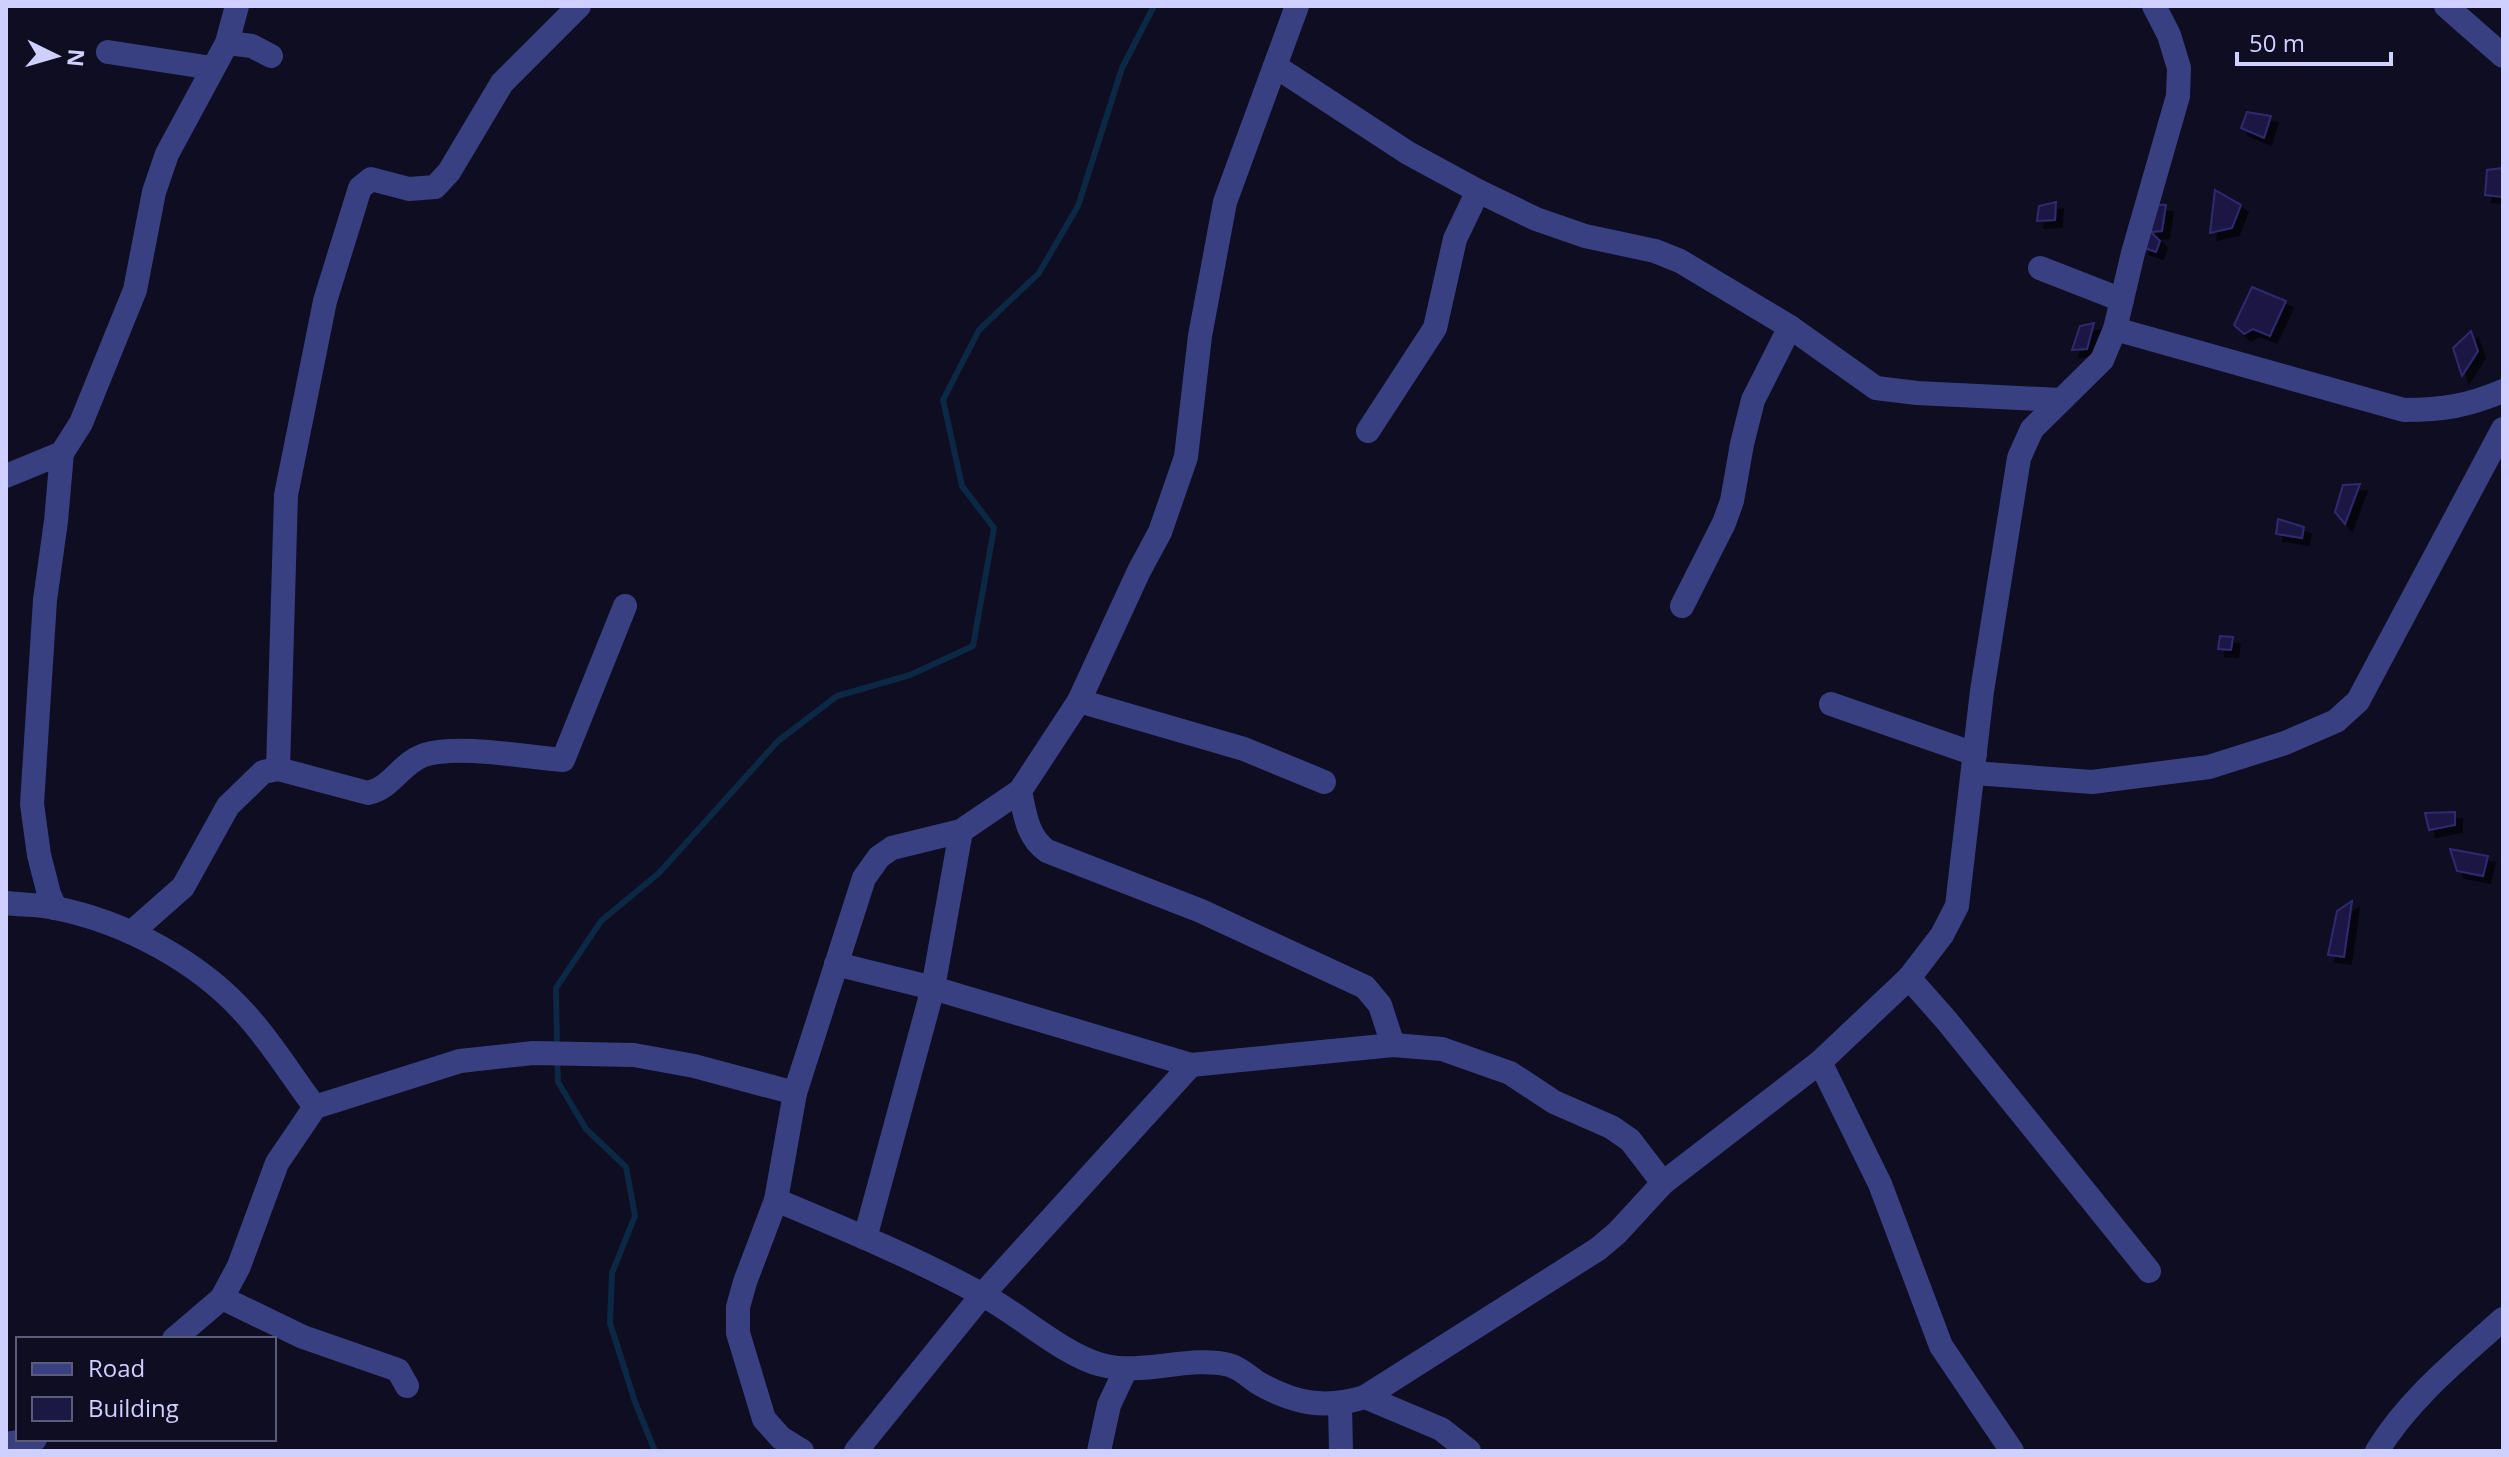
<svg xmlns="http://www.w3.org/2000/svg" width="2509" height="1457" font-family="'Open Sans',sans-serif">
  <defs>
    <filter id="shadow"><feDropShadow dx="7" dy="7" stdDeviation="0" flood-color="#0009"/></filter>
  </defs>
  <rect width="100%" height="100%" fill="#0e0d22"/>
  <g fill="none" stroke-linecap="round" stroke-linejoin="round">
    <g stroke="#0b2844" stroke-width="6">
      <path d="M557,1046l-1,-58 45,-67 58,-48 119,-132 59,-45 73,-21 63,-29 21,-118 -32,-42 -19,-86 36,-70 60,-57 39,-67 44,-138 32,-62"/>
      <path d="M557,1057l1,25 28,47 40,38 9,49 -23,57 -2,50 25,79 20,49"/>
    </g>
  </g>
  <g fill="#1b1944" stroke="#2e2b70" stroke-width="2" filter="url(#shadow)">
    <path d="M2247,112l24,4 -7,22 -23,-10z"/>
    <path d="M2503,168v29l-18,-2 2,-25z"/>
    <path d="M2215,190l26,15 -9,23 -22,5z"/>
    <path d="M2056,202l-1,18 -18,1 2,-15z"/>
    <path d="M2151,204l15,1 -4,26 -11,1 9,9 -4,11 -14,-5z"/>
    <path d="M2252,287l34,14 -16,35 -17,-7 -9,5 -10,-9z"/>
    <path d="M2094,323l-7,26 -15,1 8,-24z"/>
    <path d="M2471,331l7,20 -16,25 -9,-28z"/>
    <path d="M2360,484l-15,40 -10,-12 8,-27z"/>
    <path d="M2278,519l26,8 -2,11 -26,-4z"/>
    <path d="M2220,636l13,1 -2,13 -13,-1z"/>
    <path d="M2455,812v13l-26,5 -4,-17z"/>
    <path d="M2450,849l38,7 -5,20 -26,-5z"/>
    <path d="M2352,901l-8,56 -16,-2 9,-44z"/>
  </g>
  <g fill="none" stroke-linecap="round" stroke-linejoin="round">
    <g stroke="#384082" stroke-width="24">
      <path d="M2446,6l57,50"/>
      <path d="M227,43l25,3 19,10"/>
      <path d="M108,52l104,16"/>
      <path d="M1275,66l133,87 70,38 58,28 49,17 70,15 25,10 110,66 86,61 41,5 144,7"/>
      <path d="M2040,268l82,32"/>
      <path d="M2115,329l289,81c39,0 63,-4 99,-19"/>
      <path d="M1368,431l67,-103 20,-89 23,-48"/>
      <path d="M6,476l56,-23"/>
      <path d="M1682,606l42,-83 8,-22 10,-57 11,-44 37,-73"/>
      <path d="M1079,701l165,48 80,33"/>
      <path d="M1831,704l144,50"/>
      <path d="M278,769l8,-274 39,-194 35,-113 11,-9 38,10 26,-2 14,-15 53,-89 77,-77"/>
      <path d="M1974,773l118,9 117,-15 76,-24 51,-22 22,-20 145,-272"/>
      <path d="M1020,791c5,23 7,46 27,60l154,60 164,76 15,18 13,40"/>
      <path d="M6,903c16,2 33,1 49,5 71,14 147,55 194,110 24,27 44,60 66,89"/>
      <path d="M55,908l-6,-14 -10,-39 -7,-51 13,-204 11,-79 6,-68 19,-30 54,-133 19,-98 13,-38 60,-111 10,-37"/>
      <path d="M132,932l51,-45 45,-81 35,-34 15,-3 90,24c24,-5 33,-30 56,-38 34,-11 101,2 139,5l62,-154"/>
      <path d="M836,964l97,24 258,77 202,-20 49,4 68,24 44,29 57,25 19,13 33,43"/>
      <path d="M1909,978l38,43 202,250"/>
      <path d="M1820,1062l60,122 61,162 71,105"/>
      <path d="M795,1093l-19,107 -31,82 -7,25v26l26,86 17,19 21,13"/>
      <path d="M776,1200c69,29 139,58 205,94 37,19 82,61 121,71 41,11 88,-10 127,0 12,3 21,13 31,19 36,20 65,25 105,13l233,-148 19,-16 46,-50 157,-121 89,-84 33,-43 15,-29 25,-215 37,-233 13,-29 70,-69 13,-31 18,-76 45,-157 1,-28 -10,-33 -15,-29"/>
      <path d="M865,1238l68,-250 28,-157"/>
      <path d="M222,1298l81,39 95,33 9,16"/>
      <path d="M174,1339l48,-41 17,-32 38,-103 38,-56 145,-46 73,-8 101,2 60,11 101,27 69,-215 15,-21 13,-9 69,-17 59,-40 59,-90 60,-130 21,-39 26,-75 14,-121 25,-134 72,-196"/>
      <path d="M1365,1397l76,32 28,22"/>
      <path d="M1340,1405l1,46"/>
      <path d="M6,1444l29,-5"/>
      <path d="M856,1451l127,-157 208,-229"/>
      <path d="M1099,1451l10,-46 17,-36"/>
      <path d="M2377,1451c32,-52 80,-91 126,-132"/>
    </g>
  </g>
  <rect width="2509" height="1457" fill="none" stroke="#cfd0ff" stroke-width="16"/>
  <rect x="16" y="1337" width="260" height="104" fill="#0e0d22" stroke="#5b5b7a" stroke-width="2"/>
  <rect x="32" y="1363" width="40" height="12" fill="#384082" stroke="#5b5b7a" stroke-width="2"/>
  <text x="88" y="1377" font-size="24" fill="#cfd0ff">Road</text>
  <rect x="32" y="1397" width="40" height="24" fill="#1b1944" stroke="#5b5b7a" stroke-width="2"/>
  <text x="88" y="1417" font-size="24" fill="#cfd0ff">Building</text>
  <g transform="translate(56 56) rotate(95)" stroke="#0e0d22" stroke-width="6" paint-order="stroke">
  <path d="M0-6L14 30L0 20L-14 30Z" fill="#cfd0ff"/>
  <text y="-12" font-size="22" font-weight="bold" text-anchor="middle" fill="#cfd0ff">N</text>
  </g>
  <path d="M2237 52v12h154v-12" fill="none" stroke="#cfd0ff" stroke-width="4"/>
  <text x="2249" y="52" font-size="24" fill="#cfd0ff" stroke="#0e0d22" stroke-width="6" paint-order="stroke">50 m</text>
</svg>
